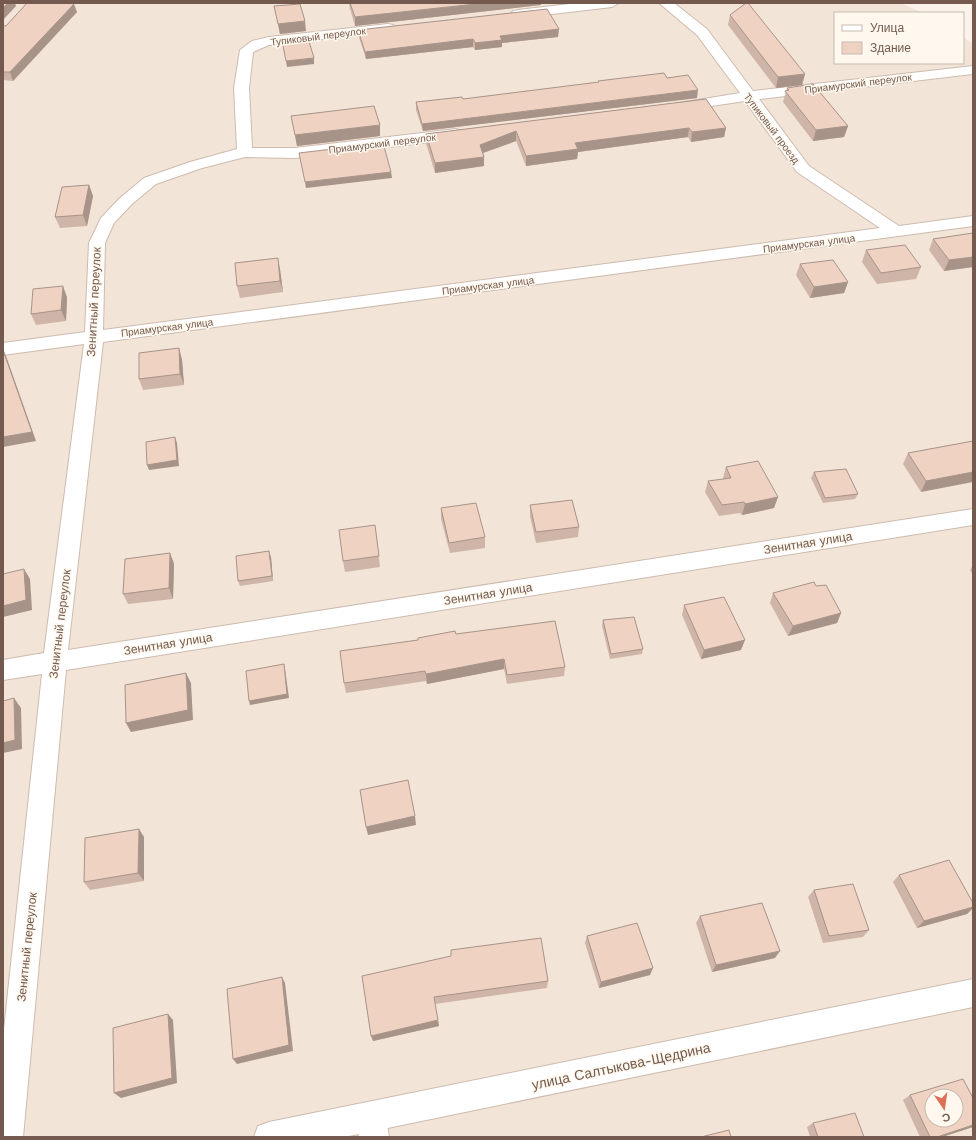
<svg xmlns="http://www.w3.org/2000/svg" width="976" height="1140" font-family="'Work Sans',sans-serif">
  <rect width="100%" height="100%" fill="#fbf3e9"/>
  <path fill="#f2e5d7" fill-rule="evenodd" d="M3,3h898l22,10h-88v50h128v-26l10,7v1093h-970zM932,1096h24v24h-24z"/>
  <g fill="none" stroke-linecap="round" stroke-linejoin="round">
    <defs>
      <g id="minor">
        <path d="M578,3h41l-7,4 -94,11 -5,-1 -2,-3 2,-3 5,-1z"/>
        <path d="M659,3h15l33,26 46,62 220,-25v8l-214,25 50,67 90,60 74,-10v10l-870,116 -35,308 905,-141v16l-907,145 -43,467h-20v-98l39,-365 -39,6v-20l41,-7 40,-309 -81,11v-12l82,-11 4,-89 12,-25 19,-20 24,-20 46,-16 47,-13 -3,-61 6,-38 12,-9 17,-4 119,-13 5,1 2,3 -2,3 -5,1 -119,13 -16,7 -4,36 3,60h43l161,-19 5,2 3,3 -3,3 -5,2 -161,19 -50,-1 -43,11 -46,16 -24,20 -18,19 -9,20 -2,87 777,-102 -83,-56 -52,-71 -67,10 -5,-1 -2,-3 2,-3 67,-11 -43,-58z"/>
        <path d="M371,1102l11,4 4,11 3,20h-30l-3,-20 4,-11z"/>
      </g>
      <path id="tertiary" d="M973,979v28l-629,130h-90l4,-11 11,-4z"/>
    </defs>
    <use href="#minor" stroke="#cdbbaf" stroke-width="2"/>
    <use href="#tertiary" stroke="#cdbbaf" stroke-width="2"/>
    <use href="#minor" fill="#fff" fill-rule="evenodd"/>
    <use href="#tertiary" fill="#fff" fill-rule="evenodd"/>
  </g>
  <g fill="#ceb5a7">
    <path d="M349,3h192v2l-186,21 -5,-17z"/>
    <path d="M274,6l32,25 -26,3z"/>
    <path d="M77,12l-64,69 -10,-1v-54z"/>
    <path d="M730,15l75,59 -3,11 -26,3 -48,-63z"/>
    <path d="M358,30l200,7 -56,6v4l-27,3 -2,-3 -107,12 -7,-22z"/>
    <path d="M667,78l30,20 -274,33 -7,-21v-8l47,-3 135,-16v-2z"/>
    <path d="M787,88l61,38 -4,11 -31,4 -30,-39z"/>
    <path d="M706,99l20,29 -2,9 -33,5 -3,-5 -110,15 -1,7 -51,7 -10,-25 -33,12 1,4v9l-49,7 -9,-30v-9z"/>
    <path d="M291,116l89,20 -83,10z"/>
    <path d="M89,185l4,11 -6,30 -27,2 -5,-11z"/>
    <path d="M973,233v34l-29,4 -15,-21 4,-11z"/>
    <path d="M866,250l55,17 -5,12 -39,5 -15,-22z"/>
    <path d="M800,264l48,18 -4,11 -34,5 -14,-23z"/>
    <path d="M280,269l3,23 -43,6 -3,-12z"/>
    <path d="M67,297l-1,24 -30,4 -5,-11z"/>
    <path d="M179,348l3,12 2,25 -41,5 -4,-11z"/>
    <path d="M973,441l-52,51 -18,-28 5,-11z"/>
    <path d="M726,467l52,30 -4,11 -32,7 -2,-2 -21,3 -14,-24 3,-11 15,-2v-1z"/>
    <path d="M814,472l44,22 -3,5 -32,4 -12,-25z"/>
    <path d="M530,505l49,22 -1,10 -42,6 -6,-27z"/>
    <path d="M441,508l44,29v11l-35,5 -9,-34z"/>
    <path d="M375,525l5,42 -35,5 -2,-11z"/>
    <path d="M170,553l4,11 -1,35 -45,5 -5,-10z"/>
    <path d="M271,557l2,24 -33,5 -2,-5z"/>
    <path d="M973,565v10l-3,-5z"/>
    <path d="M773,593l68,20 -4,10 -49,13 -18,-33z"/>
    <path d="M684,605l57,45 -40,9 -19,-44z"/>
    <path d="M603,620l40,29 -1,5 -32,5 -8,-33z"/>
    <path d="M456,634l109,33 -1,9 -57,8 -3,-15 -77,15 -1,-3 -80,12 -2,-10 74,-43z"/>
    <path d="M144,837v44l-54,9 -6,-8z"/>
    <path d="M899,875l74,28v5l-6,6 -50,14 -24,-46z"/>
    <path d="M814,890l55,40 -6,7 -40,6 -15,-46z"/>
    <path d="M700,916l75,42 -63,14 -16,-49z"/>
    <path d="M587,936l63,39 -51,13 -14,-45z"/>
    <path d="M362,976l186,5 -1,7 -112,16 4,22 -66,15z"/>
    <path d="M910,1095l63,3v29l-31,10h-22l-17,-37z"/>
    <path d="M813,1123l51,14h-54l-3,-10z"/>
  </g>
  <g fill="#a79388">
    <path d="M8,3h7l1,3 -13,14v-12z"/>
    <path d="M485,3h56v2l-186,21v-9z"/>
    <path d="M74,4l3,8 -64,69 -3,-9z"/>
    <path d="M305,21l1,10 -26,3 -2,-10z"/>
    <path d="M559,29l-1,8 -56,6v4l-27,3v-7l25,-7z"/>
    <path d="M473,39v8l-107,12 -1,-7z"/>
    <path d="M314,58v6l-27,3 -1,-6z"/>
    <path d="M805,74l-3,11 -26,3 2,-11z"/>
    <path d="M698,90l-1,8 -274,33 -1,-7z"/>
    <path d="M380,125v11l-83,10 -2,-11z"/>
    <path d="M848,126l-4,11 -31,4 3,-11z"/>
    <path d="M689,128l-1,9 -110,15 -1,7 -51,7v-10l49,-13z"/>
    <path d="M726,128l-2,9 -33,5 1,-10z"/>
    <path d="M516,131v10l-36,13v-9z"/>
    <path d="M484,157v9l-49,7v-10z"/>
    <path d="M391,172l1,6 -86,10 -1,-6z"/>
    <path d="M89,185l4,11 -6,30 -4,-11z"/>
    <path d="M973,257v10l-29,4 5,-11z"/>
    <path d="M278,258l2,11 3,23 -3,-11z"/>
    <path d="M848,282l-4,11 -34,5 4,-11z"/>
    <path d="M63,286l4,11 -1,24 -5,-11z"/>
    <path d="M179,348l3,12 2,25 -4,-11z"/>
    <path d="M3,349l3,7 30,85 -33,6z"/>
    <path d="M175,437l2,6 2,23 -30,4 -2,-5z"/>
    <path d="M973,472v10l-52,10 5,-11z"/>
    <path d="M778,497l-4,11 -32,7 3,-11z"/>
    <path d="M269,551l2,6 2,24 -1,-5z"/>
    <path d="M170,553l4,11 -1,35 -4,-11z"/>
    <path d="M24,569l6,10 2,31 -29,7v-11z"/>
    <path d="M841,613l-4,10 -49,13 5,-10z"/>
    <path d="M745,640l-4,10 -40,9 3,-9z"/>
    <path d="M504,659v10l-77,15 -1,-10z"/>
    <path d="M284,664l1,5 4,29 -39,7 -1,-4z"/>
    <path d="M186,673l5,10 2,37 -62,12 -5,-9z"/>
    <path d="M14,698l7,10 1,41 -19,4v-10z"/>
    <path d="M415,816l1,9 -48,10 -2,-8z"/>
    <path d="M139,829l5,8v44l-6,-8z"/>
    <path d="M973,907v1l-6,6 -50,14 7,-7z"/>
    <path d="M780,951l-5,7 -63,14 4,-7z"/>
    <path d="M653,968l-3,7 -51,13 2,-6z"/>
    <path d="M282,977l3,6 8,68 -56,13 -4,-5z"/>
    <path d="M168,1014l5,6 4,63 -56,15 -7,-5z"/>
    <path d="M438,1020l1,6 -66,15 -2,-5z"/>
    <path d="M973,1125v2l-31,10h-5z"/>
  </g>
  <g fill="#efd2c2" stroke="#a79388" fill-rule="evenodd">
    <path d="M3,3h5l-5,5z"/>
    <path d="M27,3h41l6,1 -64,68h-7v-46h3z"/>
    <path d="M350,3h135l-130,14z"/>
    <path d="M746,3h2l57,71 -27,3 -48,-62z"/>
    <path d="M300,4l5,17 -27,3 -4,-18z"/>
    <path d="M547,9l12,20 -59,7 2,4 -27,3 -2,-4 -108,13 -7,-22z"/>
    <path d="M308,38l6,20 -28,3 -4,-20z"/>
    <path d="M664,73l3,5 21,-3 10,15 -276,34 -6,-22 46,-5 1,2 136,-17 -1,-1z"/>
    <path d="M813,84l35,42 -32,4 -31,-39 4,-1 -2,-2z"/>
    <path d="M706,99l20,29 -34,4 -3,-4 -114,15 3,6 -52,7 -10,-25 -36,14 4,12 -49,6 -9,-29z"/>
    <path d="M374,106l6,19 -85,10 -4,-19z"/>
    <path d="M383,143l8,29 -86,10 -6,-29z"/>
    <path d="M89,185l-6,30 -28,2 7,-30z"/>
    <path d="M973,233v24l-24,3 -16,-21z"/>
    <path d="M905,245l16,22 -40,6 -15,-23z"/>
    <path d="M278,258l2,23 -43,5 -2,-23z"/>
    <path d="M833,260l15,22 -34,5 -14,-23z"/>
    <path d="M63,286l-2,24 -30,4 2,-25z"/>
    <path d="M179,348l1,26 -41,5v-26z"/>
    <path d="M3,350l29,82 -29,5z"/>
    <path d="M175,437l2,23 -30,5 -1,-23z"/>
    <path d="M973,441v31l-47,9 -18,-28z"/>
    <path d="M758,461l20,36 -33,7 -1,-2 -22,3 -14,-24 23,-3 -5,-11z"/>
    <path d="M846,469l12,25 -33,4 -11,-26z"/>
    <path d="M572,500l7,27 -43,5 -6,-27z"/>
    <path d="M476,503l9,34 -36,6 -8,-35z"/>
    <path d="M375,525l4,31 -36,5 -4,-31z"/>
    <path d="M269,551l3,25 -34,5 -2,-25z"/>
    <path d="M170,553l-1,35 -46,6 2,-35z"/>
    <path d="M24,569l2,31 -23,6v-32z"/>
    <path d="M814,582l2,4 10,-1 15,28 -48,13 -20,-33z"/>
    <path d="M724,597l21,43 -41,10 -20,-45z"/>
    <path d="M634,617l9,32 -32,5 -8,-34z"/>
    <path d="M555,621l10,46 -58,8 -3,-16 -78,15 -1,-3 -81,12 -4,-32 78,-11v-2l37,-7 1,3z"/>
    <path d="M284,664l3,30 -38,7 -3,-30z"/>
    <path d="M186,673l2,37 -62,13 -1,-38z"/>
    <path d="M14,698l1,42 -12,3v-42z"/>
    <path d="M408,780l7,36 -49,11 -6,-37z"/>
    <path d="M139,829l-1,44 -54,9 1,-44z"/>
    <path d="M949,860l24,43v4l-49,14 -25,-46z"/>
    <path d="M853,884l16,46 -40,6 -15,-46z"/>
    <path d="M762,903l18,48 -64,14 -16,-49z"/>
    <path d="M637,923l16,45 -52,14 -14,-46z"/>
    <path d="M541,938l7,43 -114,16 4,23 -67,16 -9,-60 89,-20v-6z"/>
    <path d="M282,977l7,68 -56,14 -6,-70z"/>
    <path d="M168,1014l4,64 -58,15 -1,-65z"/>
    <path d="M963,1079l10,19v27l-36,12h-7l-20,-42zM932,1096h24v24h-24z"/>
    <path d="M855,1113l9,24h-46l-5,-14z"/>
    <path d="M729,1130l2,7h-30z"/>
  </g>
  <g text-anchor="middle" stroke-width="3" stroke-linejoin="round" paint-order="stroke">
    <g font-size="10" fill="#745a4e" stroke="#fef8ef">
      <text transform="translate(318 36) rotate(-7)" y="4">Тупиковый переулок</text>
      <text transform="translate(858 83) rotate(-7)" y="4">Приамурский переулок</text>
      <text transform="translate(772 128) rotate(53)" y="4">Тупиковый проезд</text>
      <text transform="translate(382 143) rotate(-7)" y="4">Приамурский переулок</text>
      <text transform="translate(809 243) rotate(-7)" y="4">Приамурская улица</text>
      <text transform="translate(488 285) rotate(-7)" y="4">Приамурская улица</text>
      <text transform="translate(167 327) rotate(-7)" y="4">Приамурская улица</text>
    </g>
    <g font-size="12" fill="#745a4e" stroke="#fef8ef">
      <text transform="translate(94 302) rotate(-87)" y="4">Зенитный переулок</text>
      <text transform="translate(808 543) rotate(-9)" y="4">Зенитная улица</text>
      <text transform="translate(488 594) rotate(-9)" y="4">Зенитная улица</text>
      <text transform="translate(60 624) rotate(-83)" y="4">Зенитный переулок</text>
      <text transform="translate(168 644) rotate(-9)" y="4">Зенитная улица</text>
      <text transform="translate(27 947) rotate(-84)" y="4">Зенитный переулок</text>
    </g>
    <g font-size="14" fill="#745a4e" stroke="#fef8ef">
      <text transform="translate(621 1066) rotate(-12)" y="5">улица Салтыкова-Щедрина</text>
    </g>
  </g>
  <rect width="976" height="1140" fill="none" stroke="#745a4e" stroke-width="8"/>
  <rect x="834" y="12" width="130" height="52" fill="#fef8ef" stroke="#c7b9af"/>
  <rect x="842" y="25" width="20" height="6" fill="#ffffff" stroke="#c7b9af"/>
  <text x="870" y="32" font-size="12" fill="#745a4e">Улица</text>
  <rect x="842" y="42" width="20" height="12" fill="#efd2c2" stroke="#c7b9af"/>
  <text x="870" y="52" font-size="12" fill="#745a4e">Здание</text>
  <g transform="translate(944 1108) rotate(167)"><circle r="19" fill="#fef8ef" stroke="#c7b9af"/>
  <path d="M0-3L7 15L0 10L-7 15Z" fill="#dd7056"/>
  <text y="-6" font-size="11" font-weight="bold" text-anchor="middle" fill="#745a4e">С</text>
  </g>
</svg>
